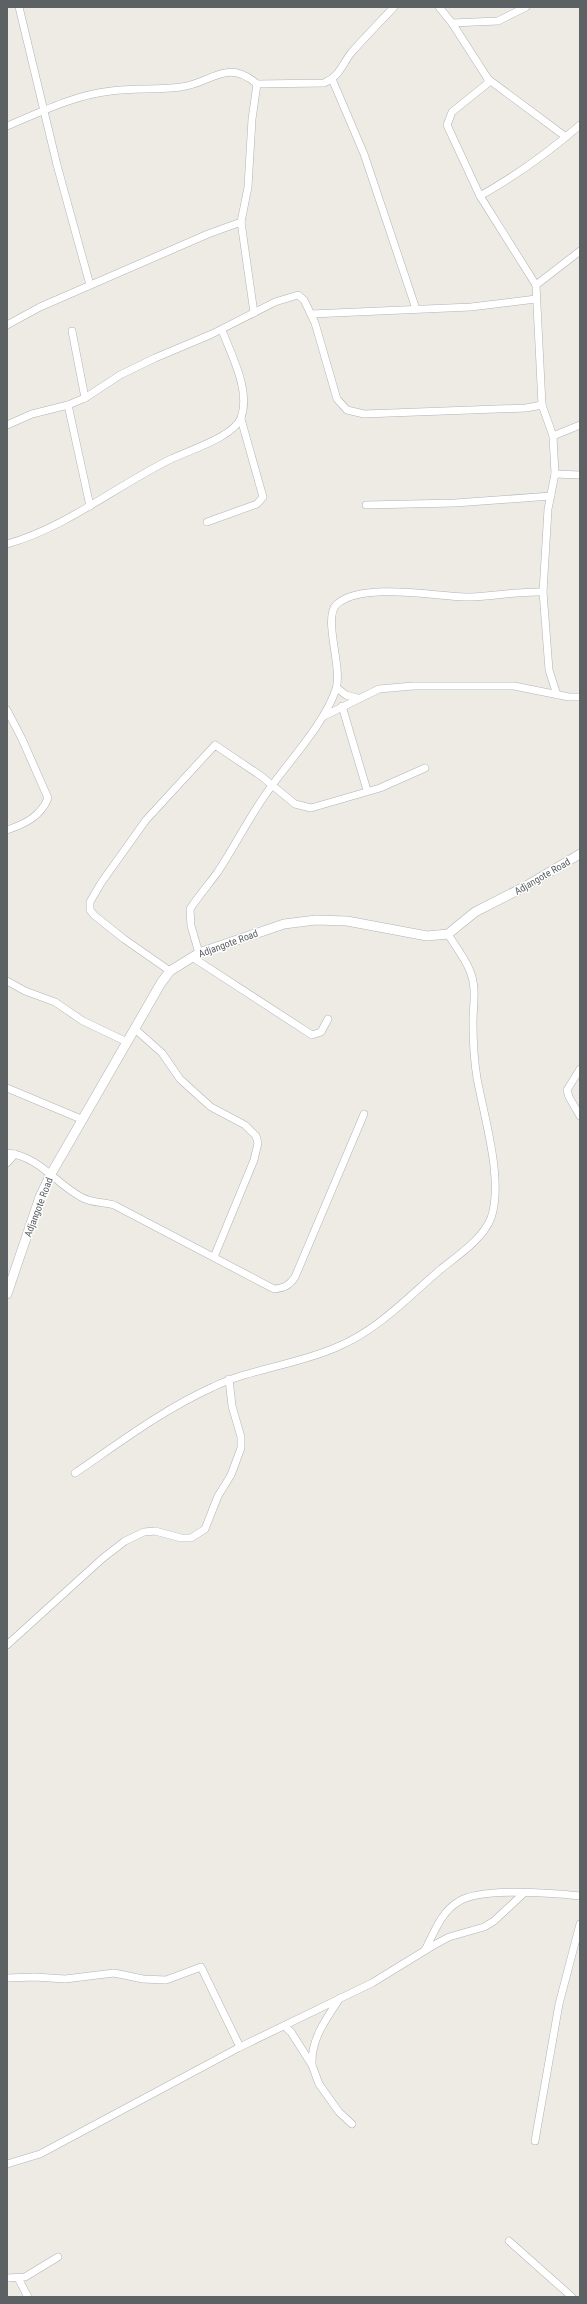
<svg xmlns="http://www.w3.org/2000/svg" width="587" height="2304" font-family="'Roboto Condensed',sans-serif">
  <rect width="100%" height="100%" fill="#eeebe5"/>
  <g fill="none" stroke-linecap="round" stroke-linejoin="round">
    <defs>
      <g id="minor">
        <path d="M19,7l38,158 33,120"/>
        <path d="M439,7l13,16 36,56v4l-36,29 -5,13 33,71 56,89 6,120"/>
        <path d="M452,23l46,-2 28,-14"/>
        <path d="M332,79l32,75 52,155"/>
        <path d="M488,79l78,58"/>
        <path d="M7,126c34,-14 67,-31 104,-35 23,-3 47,-1 70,-4 31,-4 46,-29 76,-3l67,-1c15,-6 18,-18 27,-30 14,-16 29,-31 43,-46"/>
        <path d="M480,196c37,-21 68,-43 100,-71"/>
        <path d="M536,285l44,-34"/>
        <path d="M254,313l-13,-91 7,-35 4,-68 5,-35"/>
        <path d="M311,314l160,-7 65,-8"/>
        <path d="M7,325l33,-18 168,-73 33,-12"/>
        <path d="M72,331l13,67"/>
        <path d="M68,405l22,101"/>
        <path d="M7,425l25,-11 36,-9 17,-7 35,-23 35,-17 57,-24 63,-32 23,-7 6,5 11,23 22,76 10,11 17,4 162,-6 16,-3 11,31 2,38 -7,35 -5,83 6,78 8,25"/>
        <path d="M553,436l27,-11"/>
        <path d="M555,474l25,1"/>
        <path d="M366,505l89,-2 96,-7"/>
        <path d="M207,522l50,-18 6,-7 -22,-78"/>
        <path d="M7,544c60,-17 109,-58 164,-85 19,-9 62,-22 70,-41 10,-28 -10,-63 -19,-88"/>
        <path d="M337,688l9,7 11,3"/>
        <path d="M342,706l25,84"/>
        <path d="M7,710l15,29 26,59c-7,18 -23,26 -41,32"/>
        <path d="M324,716l55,-27 34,-3h101l55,11h11"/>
        <path d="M199,953l-8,-27 -1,-17c8,-12 18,-24 27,-36 18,-27 32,-56 51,-82 21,-30 57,-68 68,-102 7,-22 -14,-72 1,-85 26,-22 97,-8 128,-7 26,0 52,-6 78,-5"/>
        <path d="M192,957l120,78 9,-3 7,-13"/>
        <path d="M170,971l-46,-32 -30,-24 -4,-5v-8l11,-19 45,-63 69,-75 46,31 34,28 16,4 69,-20 45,-20"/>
        <path d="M7,981l18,10 30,11 28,19 44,21"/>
        <path d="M135,1029l27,24 18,26 22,20 9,8 34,18 11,11 2,7 -4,17 -40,97"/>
        <path d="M580,1069l-13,21 2,7 11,19"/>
        <path d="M7,1088l74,31"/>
        <path d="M7,1153c32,3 48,30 74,44 10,6 22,5 33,8l160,84c10,-1 15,-3 21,-12l69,-163"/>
        <path d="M7,1163l8,-9"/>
        <path d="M75,1473c44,-30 89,-64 138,-86 39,-19 84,-22 124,-40 41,-17 71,-50 104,-78 16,-13 42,-30 50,-51 13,-37 -7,-101 -14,-140 -3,-18 -4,-38 -4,-56 0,-17 4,-34 -3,-51 -5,-13 -15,-25 -22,-37"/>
        <path d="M7,1645l96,-87 22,-17 19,-9 11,-1 26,7h10l14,-9 13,-33 13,-21 10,-27v-11l-9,-31 -3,-27"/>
        <path d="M425,1950c9,-17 16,-38 33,-48 22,-15 94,-9 122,-6"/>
        <path d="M7,1978l28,-1 30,2 49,-6 29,6 23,1 35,-13 39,80"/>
        <path d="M284,2026l7,6 21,33 7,19 20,28 13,12"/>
        <path d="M312,2064c-1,-25 14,-45 28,-66"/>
        <path d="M535,2141l24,-137 21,-80"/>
        <path d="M7,2164l33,-10 200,-107 132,-64 62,-38 15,-8 35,-10 10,-6 30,-28"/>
        <path d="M509,2241l63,56"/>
        <path d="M7,2278l18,-1 33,-20"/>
        <path d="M18,2278l10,19"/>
      </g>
      <path id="tertiary" d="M7,1294l33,-97 11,-23 110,-191 9,-12 29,-18 85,-29 32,-4 31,1 80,15 21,-2 27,-22 51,-26 54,-32"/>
    </defs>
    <use href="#minor" stroke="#b0b3b6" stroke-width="8"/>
    <use href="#tertiary" stroke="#b0b3b6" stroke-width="10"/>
    <use href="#minor" stroke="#fff" stroke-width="7"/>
    <use href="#tertiary" stroke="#fff" stroke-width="9"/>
  </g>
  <g text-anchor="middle" stroke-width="3" stroke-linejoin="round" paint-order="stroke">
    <g font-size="10" fill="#5c6164" stroke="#fff">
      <text transform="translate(542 876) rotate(-30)" y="4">Adjangote Road</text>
      <text transform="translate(228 943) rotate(-20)" y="4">Adjangote Road</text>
      <text transform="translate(38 1207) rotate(-69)" y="4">Adjangote Road</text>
    </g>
  </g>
  <rect width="587" height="2304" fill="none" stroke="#5c6164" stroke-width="16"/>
</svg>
